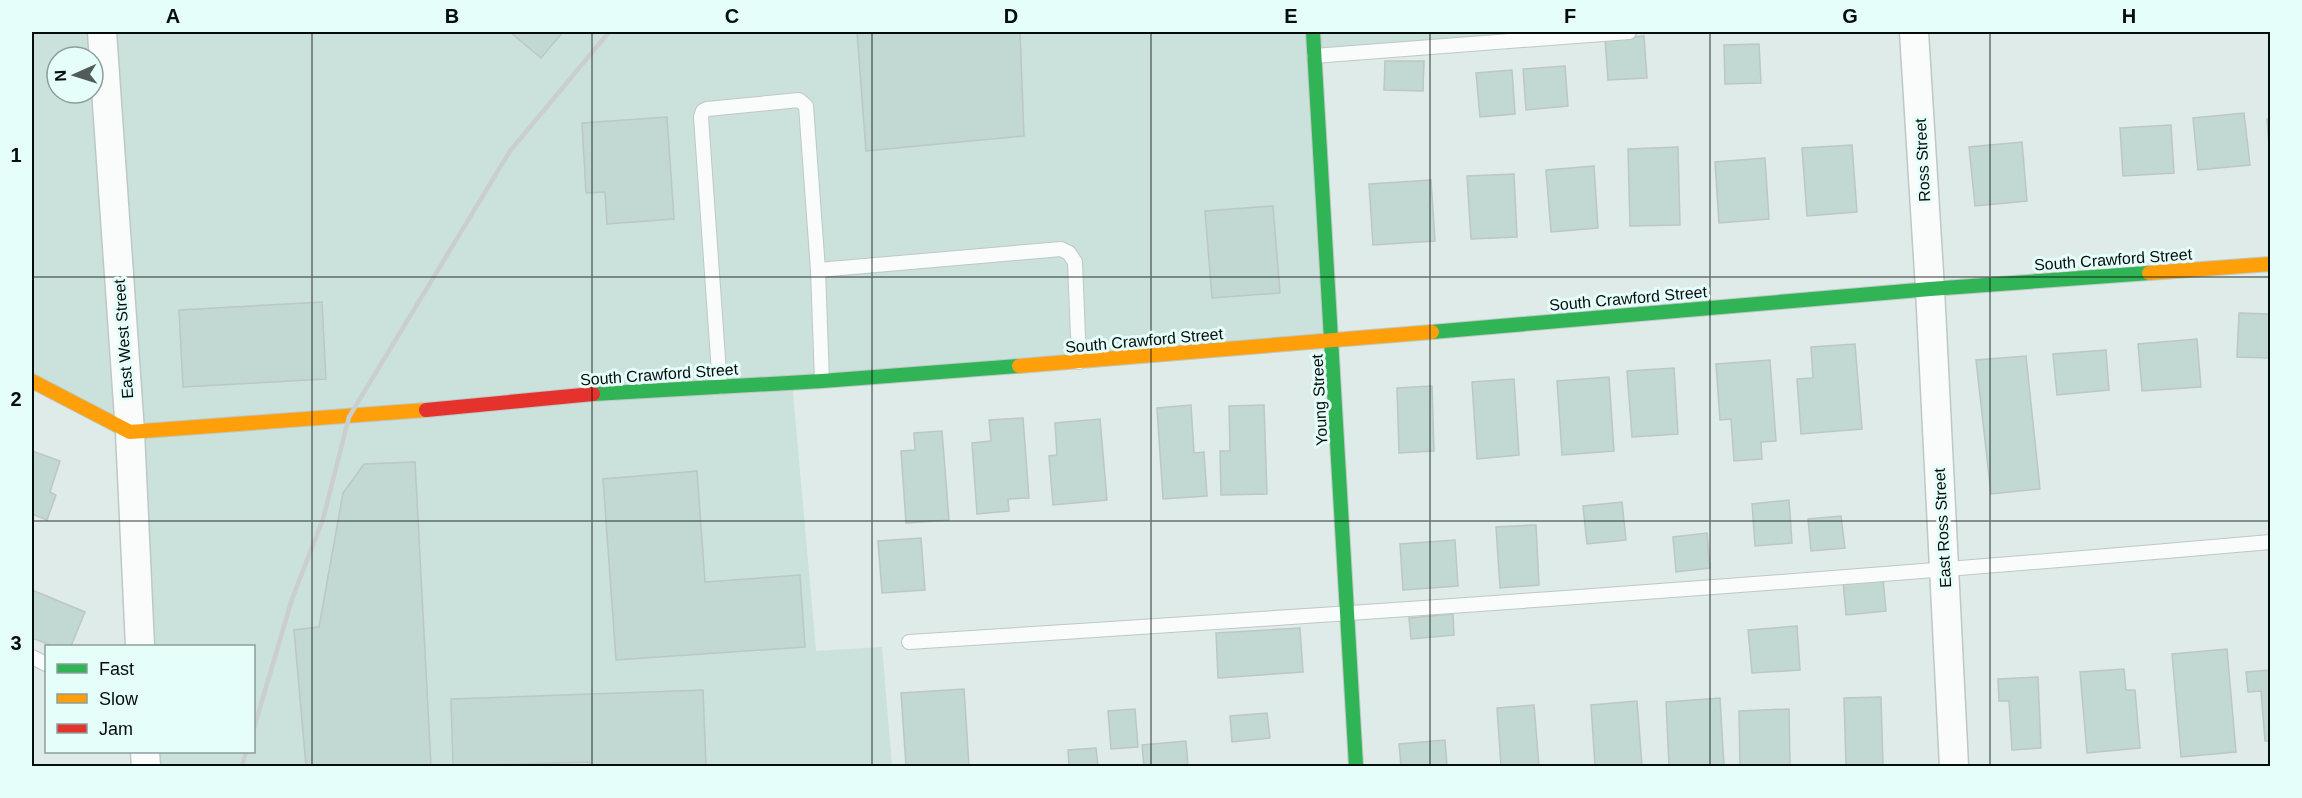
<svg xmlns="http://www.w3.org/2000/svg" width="2302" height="798" font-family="Helvetica,sans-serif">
  <rect width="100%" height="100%" fill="#deebe8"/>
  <path fill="#cae1dc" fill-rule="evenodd" d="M32,32h1567l-284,24 17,284 -540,42 24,269 66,-4 10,119h-746l-1,-14h109v-106h-114l-10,-214 -98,-51zM57,57h36v36h-36z"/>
  <g fill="#c1d8d3" stroke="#bdc7c5" stroke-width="1.5">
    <path d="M510,32h53l-22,26z"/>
    <path d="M857,32h163l4,104 -158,15z"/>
    <path d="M1644,36l3,42 -39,2 -3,-41z"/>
    <path d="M1759,44l2,39 -36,1 -1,-39z"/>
    <path d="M1385,61h39l-1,30 -39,-1z"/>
    <path d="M1565,66l3,40 -42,4 -3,-41z"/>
    <path d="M1512,70l3,44 -35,3 -4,-44z"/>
    <path d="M2244,113l6,52 -52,5 -5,-52z"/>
    <path d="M667,117l7,102 -67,5 -2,-32 -19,1 -4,-70z"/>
    <path d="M2267,119h3v41z"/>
    <path d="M2171,125l3,48 -51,3 -3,-48z"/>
    <path d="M2022,142l5,59 -52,5 -6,-59z"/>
    <path d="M1852,145l5,67 -50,4 -5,-68z"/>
    <path d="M1678,147l2,78 -50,1 -2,-77z"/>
    <path d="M1765,158l4,61 -50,4 -4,-61z"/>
    <path d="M1594,166l4,62 -47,4 -5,-62z"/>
    <path d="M1514,174l3,63 -46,2 -4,-63z"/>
    <path d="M1431,180l4,61 -62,4 -4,-61z"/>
    <path d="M1273,206l7,87 -68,5 -7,-87z"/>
    <path d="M322,302l4,77 -143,8 -4,-77z"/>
    <path d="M2239,313l31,1 -1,44 -32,-1z"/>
    <path d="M2197,339l4,48 -59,4 -4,-47z"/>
    <path d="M1855,344l7,85 -61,5 -4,-55 16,-1 -2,-31z"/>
    <path d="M2106,350l3,40 -52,5 -4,-41z"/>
    <path d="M2026,356l14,133 -49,5 -15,-134z"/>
    <path d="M1770,360l6,81 -15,1 1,17 -28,2 -3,-42 -11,1 -4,-56z"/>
    <path d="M1674,368l4,66 -46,3 -5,-66z"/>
    <path d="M1609,377l5,74 -52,4 -5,-74z"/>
    <path d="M1514,379l5,76 -42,4 -5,-77z"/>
    <path d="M1432,386l2,65 -35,2 -2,-65z"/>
    <path d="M1191,405l3,48 10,-1 3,44 -44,3 -6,-91z"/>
    <path d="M1264,405l3,89 -46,1 -1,-44h10l-1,-45z"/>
    <path d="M1023,418l6,80 -21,1 1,12 -32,3 -5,-71 19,-2 -2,-21z"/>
    <path d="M1100,419l7,81 -54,5 -4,-49 8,-1 -2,-32z"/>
    <path d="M942,431l7,89 -43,3 -5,-72 14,-1 -1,-17z"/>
    <path d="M32,451l28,10 -10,31 6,3 -9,25 -15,-6z"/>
    <path d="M415,462l16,304h-125l-12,-136 25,-3 24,-134 21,-29z"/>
    <path d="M697,471l8,111 95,-7 5,72 -189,13 -13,-181z"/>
    <path d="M1789,500l3,43 -37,3 -3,-42z"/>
    <path d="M1622,502l4,38 -39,4 -4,-38z"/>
    <path d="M1841,516l4,32 -34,3 -3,-32z"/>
    <path d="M1536,525l3,60 -39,3 -4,-61z"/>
    <path d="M1707,533l3,35 -34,4 -3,-35z"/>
    <path d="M921,538l4,52 -43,3 -4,-52z"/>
    <path d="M1455,540l3,46 -55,4 -3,-46z"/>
    <path d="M1883,578l3,33 -40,4 -3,-34z"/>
    <path d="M32,590l53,22 -14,34h-18l-21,-8z"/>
    <path d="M1453,614l1,21 -43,4 -2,-21z"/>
    <path d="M1797,626l3,44 -48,3 -4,-43z"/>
    <path d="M1300,628l3,44 -85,6 -2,-45z"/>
    <path d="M2227,649l9,103 -55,5 -9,-103z"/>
    <path d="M2124,669l2,21h9l5,58 -53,5 -7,-81z"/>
    <path d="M2270,670v71h-5l-4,-50 -13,1 -2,-20z"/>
    <path d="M2038,677l3,71 -29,2 -3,-49h-10l-1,-22z"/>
    <path d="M964,689l5,77h-63l-5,-73z"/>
    <path d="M703,690l3,76h-116v-4l-137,4 -2,-67z"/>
    <path d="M1881,697l2,69h-37l-2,-68z"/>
    <path d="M1720,698l4,68h-55l-3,-64z"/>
    <path d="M1637,701l5,65h-47l-4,-61z"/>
    <path d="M1534,705l5,61h-38l-4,-58z"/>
    <path d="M1135,709l3,38 -27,2 -3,-38z"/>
    <path d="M1789,709l1,57h-50l-1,-55z"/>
    <path d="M1267,713l3,25 -38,4 -2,-26z"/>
    <path d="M1445,740l2,26h-46l-2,-22z"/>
    <path d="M1186,741l2,25h-44l-2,-21z"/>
    <path d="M1096,748l2,18h-29l-1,-16z"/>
  </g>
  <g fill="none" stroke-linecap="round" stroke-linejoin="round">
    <defs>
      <g id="lane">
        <path d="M1314,56l315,-24"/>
        <path d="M822,381l-4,-111 243,-21 8,4 6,9 4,100"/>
        <path d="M720,387l-19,-270 2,-6 4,-2 92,-9 7,6 12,164"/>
        <path d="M909,642c454,-29 908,-60 1361,-100"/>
        <path d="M32,657l14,7"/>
      </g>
      <g id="street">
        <path d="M102,32l28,400 10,214"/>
        <path d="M1914,32l16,257 24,477"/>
        <path d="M145,752l1,14"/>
      </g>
      <g id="fast">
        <path d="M1313,32l43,734"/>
        <path d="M1432,332l498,-43 219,-16"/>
        <path d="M593,394l229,-13 197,-15"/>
      </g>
      <g id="slow">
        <path d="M2149,273l121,-9"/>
        <path d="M1019,366l413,-34"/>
        <path d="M32,381l98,51 296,-22"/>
      </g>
      <path id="jam" d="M426,410l167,-16"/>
    </defs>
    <use href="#lane" stroke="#bec8c5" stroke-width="16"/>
    <use href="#street" stroke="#bec8c5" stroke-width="31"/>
    <use href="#fast" stroke="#bec8c5" stroke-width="16"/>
    <use href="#slow" stroke="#bec8c5" stroke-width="16"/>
    <use href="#jam" stroke="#bec8c5" stroke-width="16"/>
    <use href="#lane" stroke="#fafcfc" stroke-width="14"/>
    <use href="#street" stroke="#fafcfc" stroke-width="28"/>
    <use href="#fast" stroke="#30b455" stroke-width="14"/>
    <use href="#slow" stroke="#ff9f0a" stroke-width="14"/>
    <use href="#jam" stroke="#e5322d" stroke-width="14"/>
    <g stroke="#cacfce" stroke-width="4.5">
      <path d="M254,728l38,-129 31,-80 26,-102 161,-266 99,-119"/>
      <path d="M242,766l4,-14"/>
    </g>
  </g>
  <path fill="none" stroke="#060e0d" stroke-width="1.5" stroke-opacity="0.55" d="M312,32v734M592,32v734M872,32v734M1151,32v734M1430,32v734M1710,32v734M1990,32v734M32,277h2238M32,521h2238"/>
  <g text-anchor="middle" stroke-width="6" stroke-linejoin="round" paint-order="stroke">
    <g font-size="16" fill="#060e0d" stroke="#e5fef9">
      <text transform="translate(1922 160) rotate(-93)" y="6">Ross Street</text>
      <text transform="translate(2113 259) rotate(-4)" y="6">South Crawford Street</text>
      <text transform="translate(1628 298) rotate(-5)" y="6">South Crawford Street</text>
      <text transform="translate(123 339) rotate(-94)" y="6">East West Street</text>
      <text transform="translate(1144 340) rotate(-5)" y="6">South Crawford Street</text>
      <text transform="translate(659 374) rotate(-4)" y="6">South Crawford Street</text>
      <text transform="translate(1319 400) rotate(-93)" y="6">Young Street</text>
      <text transform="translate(1942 528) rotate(-93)" y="6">East Ross Street</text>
    </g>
  </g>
  <rect width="2302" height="798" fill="none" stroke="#e5fef9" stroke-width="66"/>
  <rect x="45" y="645" width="210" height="108" fill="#e5fef9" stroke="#8c9e9b" stroke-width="1.5"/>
  <rect x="57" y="664" width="30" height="9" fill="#30b455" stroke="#8c9e9b" stroke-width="1.5"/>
  <text x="99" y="675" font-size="18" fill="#060e0d">Fast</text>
  <rect x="57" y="694" width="30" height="9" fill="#ff9f0a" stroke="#8c9e9b" stroke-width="1.5"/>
  <text x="99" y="705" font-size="18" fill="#060e0d">Slow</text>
  <rect x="57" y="724" width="30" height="9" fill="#e5322d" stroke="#8c9e9b" stroke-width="1.5"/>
  <text x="99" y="735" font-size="18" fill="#060e0d">Jam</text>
  <g transform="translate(75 75) rotate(267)"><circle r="28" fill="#e5fef9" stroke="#8c9e9b" stroke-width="1.5"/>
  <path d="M0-4.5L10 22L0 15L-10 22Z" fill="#525b5a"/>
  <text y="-9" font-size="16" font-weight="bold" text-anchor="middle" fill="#060e0d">N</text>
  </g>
  <rect x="33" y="33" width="2236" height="732" fill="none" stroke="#060e0d" stroke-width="2"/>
  <g font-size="20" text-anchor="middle" font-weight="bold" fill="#060e0d">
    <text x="173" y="23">A</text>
    <text x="452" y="23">B</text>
    <text x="732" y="23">C</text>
    <text x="1011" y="23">D</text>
    <text x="1291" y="23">E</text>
    <text x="1570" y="23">F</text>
    <text x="1850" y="23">G</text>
    <text x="2129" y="23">H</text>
    <text x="16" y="162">1</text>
    <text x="16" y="406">2</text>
    <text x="16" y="650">3</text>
  </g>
</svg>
